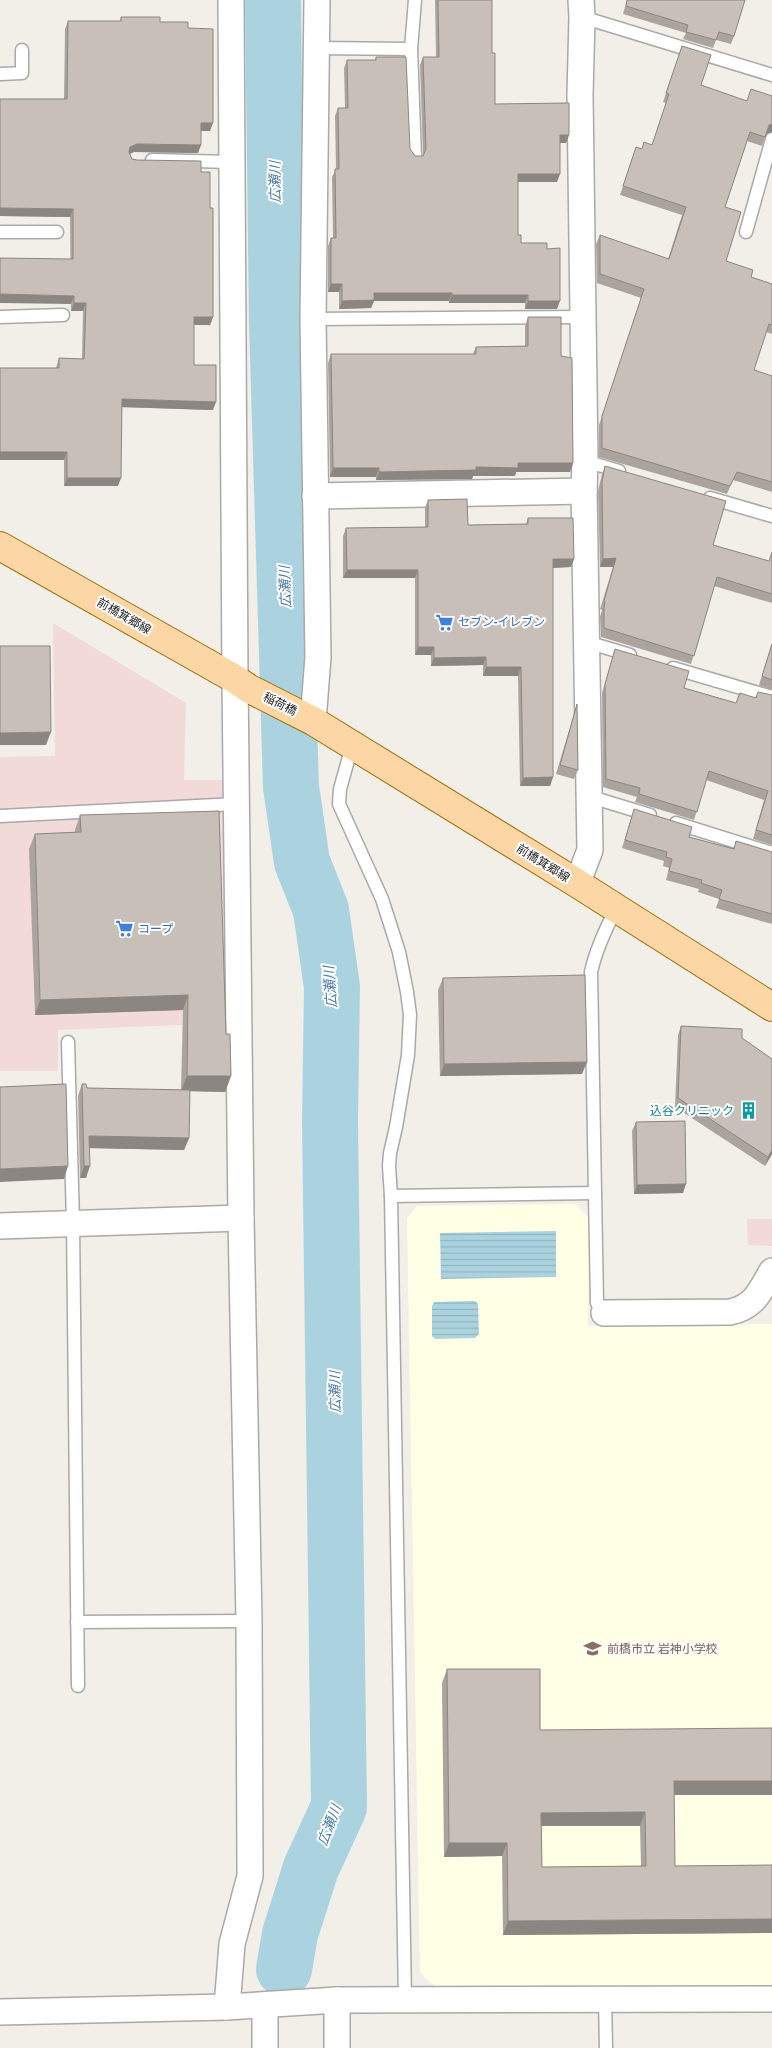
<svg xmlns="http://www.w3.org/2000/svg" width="772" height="2048" font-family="'Archivo Narrow','Noto Sans JP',sans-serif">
  <defs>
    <pattern id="water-rules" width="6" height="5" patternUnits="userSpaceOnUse" patternTransform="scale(1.25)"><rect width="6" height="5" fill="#aad3df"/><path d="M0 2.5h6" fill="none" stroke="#92b5bf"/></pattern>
  </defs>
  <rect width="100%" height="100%" fill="#f2efe9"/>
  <g fill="#f2dad9">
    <path d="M53,623l133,80 -2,77h44l-1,243 -169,7v41h-58v-314l55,-1z"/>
    <path d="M747,1219h25v27l-24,-1z"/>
  </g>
  <path fill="#ffffe5" d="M575,1204l14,14 -1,108 184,-2v661l-333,5 -19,-17 -13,-755 10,-12z"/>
  <g fill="url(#water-rules)">
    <path d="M556,1231v46l-115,2 -1,-46z"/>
    <path d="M475,1301l3,3 1,30 -4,4 -40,1 -3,-3v-30l2,-4z"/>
  </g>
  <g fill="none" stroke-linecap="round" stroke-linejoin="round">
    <path stroke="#aad3df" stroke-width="56" d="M273,0l4,324 14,463 11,75 19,48 11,77 -2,134 9,686 -28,61 -21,66 -6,35"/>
    <defs>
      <g id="lane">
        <path d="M415,0l-4,49 4,108"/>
        <path d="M582,17l190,58"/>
        <path d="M316,48l95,1"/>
        <path d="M0,74l22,-1v-23"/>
        <path d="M152,160l80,2"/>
        <path d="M0,232h57"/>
        <path d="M746,232l26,-93"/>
        <path d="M0,317l63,-2"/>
        <path d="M313,319l271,-2"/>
        <path d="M585,461l34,10"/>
        <path d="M710,498l62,18"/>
        <path d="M587,642l43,13"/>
        <path d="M673,668l99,29"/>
        <path d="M352,746l-12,43 -1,15 43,95 17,53 8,40 3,23 -2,40 -12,72 -6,26 -1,13 2,30 14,804"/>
        <path d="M591,797l59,18"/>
        <path d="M0,816l236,-12"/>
        <path d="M676,823l96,30"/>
        <path d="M68,1042l5,180 5,464"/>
        <path d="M391,1196l204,-3"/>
        <path d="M604,1313l-7,-10 -6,-331c5,-23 14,-42 25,-63"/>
        <path d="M77,1622l172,-1"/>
        <path d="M605,2000l1,48"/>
      </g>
      <g id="street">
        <path d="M315,496l269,-5"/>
        <path d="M313,721l5,-64 -5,-338 4,-319"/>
        <path d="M575,882l7,-11 8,-21 -6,-359 1,-30 -5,-366 2,-78 -1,-17"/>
        <path d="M0,1226l241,-8"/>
        <path d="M604,1313l126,-1c25,-5 30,-21 42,-41"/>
        <path d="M337,2000v48"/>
        <path d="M227,2007l5,-63 18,-68v-10l-1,-245 -8,-403 -6,-539 -4,-679"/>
        <path d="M0,2012l227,-5 110,-7 435,-1"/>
        <path d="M265,2048v-43"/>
      </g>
      <path id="primary" d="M0,546l235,133 13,9 65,33 262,161 197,125"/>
    </defs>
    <use href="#lane" stroke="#a9a9a9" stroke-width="15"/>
    <use href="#street" stroke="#a9a9a9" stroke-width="28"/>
    <use href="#primary" stroke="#a06b00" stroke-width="30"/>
    <use href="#lane" stroke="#fff" stroke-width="12"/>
    <use href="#street" stroke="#fff" stroke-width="25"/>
    <use href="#primary" stroke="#fcd6a4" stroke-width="28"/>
  </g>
  <g fill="#aba49e" fill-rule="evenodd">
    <path d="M435,0h57v53l3,51 74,31 -3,8h-6l-3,39h-39v53l3,8 26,6 10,60h-32v-6h-76v-2h-75l-3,7 -32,1v-17h-11v-46l3,-8h2l-1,-61 4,-8 -1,-53 3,-8h7l-1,-40 3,-8h28l1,-3 34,92 5,7h8l-3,-91 3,-8h13z"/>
    <path d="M627,0l107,36 -3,8 -15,-4 -3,8 -30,-9 3,-6 -63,-19z"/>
    <path d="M121,17l39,5 28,6 22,103h-9l-3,22 -64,-1 -4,2 2,5 5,1 64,12 9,36 3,109 -3,8h-16v40l19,45 -91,-3 -4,79h-54v-26h-64v-92h56l3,-10 23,1 1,-48h-12l-1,-94 -70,-1v-117h64l1,-70 3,-8h52z"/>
    <path d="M682,46l19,39 65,49 -4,12 -15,-5 -22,66 1,54 25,16 21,7v50l-6,-2 -12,38 18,6v116l-39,-12 -6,14 -128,-37v-32l42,-127 -44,-15 -1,-39 4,-9 68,24 14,-44 -62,-20 13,-39 9,-7 10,-4 14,-42 -3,-1z"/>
    <path d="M528,317l33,39 12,107 -3,9h-54l-1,4h-42l-1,3 -96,1v-3h-46l-2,-114 3,-9h142l3,-7 49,-1v-20z"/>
    <path d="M605,466l108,79 56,16 3,-9v51l-58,-17 -23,78 -90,-27 -1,-20 2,-7 -2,-1 13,-42h-13l-2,-76 4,-17z"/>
    <path d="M428,500l40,25 58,-1 2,-6 46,41 -3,8 -18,1v209l-3,9h-30l-2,-110h-35v-11l-52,1v-11h-16v-77h-72v-42l3,-8 79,-1v-19z"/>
    <path d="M772,643v47l-13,-5z"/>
    <path d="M615,649l69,39 52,15 4,-10 15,5 17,-3v150l-19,-6 11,-39 -58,-20 -12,40 -59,-18 2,-5 -34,-10 -1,-94z"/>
    <path d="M577,704l1,66 -4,9 -18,-5z"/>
    <path d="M634,809l55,28 45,12 2,-8 36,11v72l-56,-16 3,-9 -21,-7 1,-3 -33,-9 3,-12 -6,-2 1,-5 -42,-13z"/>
    <path d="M80,815l146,219 5,42 -6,16 -35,-1 -1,47 -5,12 -95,-2 -3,30h-6l-2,-82 4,-12 5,4 94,2 2,-80 -148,5 -6,-166 6,-15 40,-2v-2z"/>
    <path d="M443,978l139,96 -142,2 -2,-86z"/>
    <path d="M681,1026l61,12 30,116 -7,12 -90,-59 3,-72z"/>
    <path d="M636,1122l47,71 -49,1 -2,-63z"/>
    <path d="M447,1669l93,61 134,65 1,71 97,-1v68l-269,2 -1,-79 -58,1 -2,-174zM541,1826h99l1,40 -99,1z"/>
  </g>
  <g fill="#8b8681">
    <path d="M201,123h12l-3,8h-12z"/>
    <path d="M772,124v8l-6,2 3,-9z"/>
    <path d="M560,135h9l-3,8h-9z"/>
    <path d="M137,144l64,1 -3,8 -64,-1 -7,3 3,-8z"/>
    <path d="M518,174h42l-3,8h-42z"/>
    <path d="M0,208l73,1 -3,8 -70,-1z"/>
    <path d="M331,284h11l-3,8h-11z"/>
    <path d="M374,293h78l-3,8h-75l-3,7 -32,1 3,-8z"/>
    <path d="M0,294l74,2 -3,8 -71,-1z"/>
    <path d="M452,295h76l-3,8h-76z"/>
    <path d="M528,301h32l-3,8h-32z"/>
    <path d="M74,303h12l-3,8h-12z"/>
    <path d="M194,317h19l-3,8h-19z"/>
    <path d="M122,399l94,3 -3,8 -94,-3z"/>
    <path d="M0,452h67l-3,8h-64z"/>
    <path d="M518,463h55l-3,9h-54l-1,4h-42l-1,3 -96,1 3,-8 97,-5z"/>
    <path d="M333,468h46l-3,9h-46z"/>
    <path d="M67,478h54l-3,8h-54z"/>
    <path d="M616,558l-3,9h-13l3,-8z"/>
    <path d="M553,559h21l-3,8 -21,1z"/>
    <path d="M347,570h71l-3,8h-72z"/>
    <path d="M418,647h16l-3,8h-16z"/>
    <path d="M486,657l-3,8 -52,1 3,-8z"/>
    <path d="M486,667h35l-3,9h-35z"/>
    <path d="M51,732l-5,13h-46v-12z"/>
    <path d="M553,777l-3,9h-30l3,-8z"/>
    <path d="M188,995l-5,15 -148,5 5,-15z"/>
    <path d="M587,1062l-5,12 -142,2 4,-12z"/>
    <path d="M187,1076h44l-6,16 -44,-1z"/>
    <path d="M89,1136l100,2 -5,12 -99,-2z"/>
    <path d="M772,1150v4l-7,12 3,-9z"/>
    <path d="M68,1166l-4,13 -64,3v-13z"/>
    <path d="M84,1166h6l-4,12h-6z"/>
    <path d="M686,1184l-3,9 -49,1 3,-9z"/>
    <path d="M674,1781h98v14h-103z"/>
    <path d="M645,1812l-5,14h-104l5,-13z"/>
    <path d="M449,1843h58l-5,13 -58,1z"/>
    <path d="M772,1919v14l-269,2 5,-14z"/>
  </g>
  <g fill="#c7bfb8" stroke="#8b8681" fill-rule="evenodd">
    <path d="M438,0h54v53h3v51l74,-1v32h-9v39h-42v61h3v8h26v6l13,-1v53h-32v-6h-76v-2h-78v7l-32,1v-17h-11v-46h5l-1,-69h4l-1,-61h10l-1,-48h29v-3h30l4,92 5,7h8l3,-7 -3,-92h16z"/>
    <path d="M627,0h118l-11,36 -15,-4 -3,8 -30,-8 2,-7 -62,-19z"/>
    <path d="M121,17h39v5h28v6l25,1v94h-12v22l-64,-1 -7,3 -1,5 3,7 5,1 64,1v11h9v36h3v109h-19v48h22v37l-94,-3 -1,79h-54v-26h-67v-84h59v-10l25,1 2,-56h-12v-7l-74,-2v-36l73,1v-50l-73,-1v-109h67l1,-78h53z"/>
    <path d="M682,46l29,9 -10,30 46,16 4,-12 21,7v28l-3,1 -4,12 -15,-5 -25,75 16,5 -15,49 27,9 -2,7 21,7v41l-3,-1 -15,46 18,6v106l-35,-10 -7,14 -128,-38v-32l42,-127 -44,-15v-39l69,24 17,-52 -63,-21 13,-39 6,2 2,-7 8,3 17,-51 -3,-1z"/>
    <path d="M528,317h33v39l11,2 1,105h-55v5l-42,-1v3l-97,2v-4h-46l-2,-114h145v-7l52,-1z"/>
    <path d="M605,466l121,35 -13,44 56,16 3,-9v42l-55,-17 -23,79 -90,-28v-20l1,-6 -1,-1 12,-43 -13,1 -1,-77z"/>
    <path d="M467,499l1,26 60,-1v-6h45l1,41h-21v218l-30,1 -2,-111h-35v-10l-52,1v-11h-16v-77h-71l-1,-42 82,-1v-27z"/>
    <path d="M772,644v36l-10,-4z"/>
    <path d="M0,646h50l1,86 -51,1z"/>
    <path d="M615,649l74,22 -5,17 52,15 4,-10 16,5 2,-6 14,3v140l-16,-5 12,-39 -59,-20 -12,41 -58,-18 1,-6 -34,-9 -1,-95z"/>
    <path d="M577,704l1,66 -18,-5z"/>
    <path d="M634,809l58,18 -3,10 45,12 2,-8 36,11v62l-53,-15 3,-9 -21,-7 1,-3 -33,-9 3,-12 -6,-2 1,-5 -42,-12z"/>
    <path d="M219,811l7,223h4l1,42h-44l1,-81 -148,5 -5,-166 46,-2 -1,-17z"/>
    <path d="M585,975l2,87 -143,2 -1,-86z"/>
    <path d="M681,1026l61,3v9l30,21v91l-4,7 -90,-59z"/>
    <path d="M66,1084l2,82 -68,3v-82z"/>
    <path d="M82,1084h4l1,4 103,2 -1,48 -100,-2 1,30h-6z"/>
    <path d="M685,1121l1,63 -49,1 -1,-63z"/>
    <path d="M447,1669h93v61l232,-2v53h-98l1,85 97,-1v54l-264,2 -1,-78h-58zM645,1812l1,54 -104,1 -1,-54z"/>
  </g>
  <defs>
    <symbol id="supermarket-bare" viewBox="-9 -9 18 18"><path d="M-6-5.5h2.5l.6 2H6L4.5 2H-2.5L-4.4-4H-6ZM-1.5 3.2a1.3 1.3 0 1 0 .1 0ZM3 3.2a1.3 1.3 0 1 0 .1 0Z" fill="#3f7fe0" stroke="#fff" stroke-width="2.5" paint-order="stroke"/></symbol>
    <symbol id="building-bare" viewBox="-9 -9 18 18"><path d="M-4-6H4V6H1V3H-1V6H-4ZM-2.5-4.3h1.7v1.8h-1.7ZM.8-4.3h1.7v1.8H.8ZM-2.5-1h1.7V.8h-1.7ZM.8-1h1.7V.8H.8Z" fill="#0f9aa8" stroke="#fff" stroke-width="2.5" paint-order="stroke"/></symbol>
    <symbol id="school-bare" viewBox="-9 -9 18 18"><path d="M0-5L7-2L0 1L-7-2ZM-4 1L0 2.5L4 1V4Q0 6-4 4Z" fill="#8d6e63" stroke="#fff" stroke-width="2.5" paint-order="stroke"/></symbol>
  </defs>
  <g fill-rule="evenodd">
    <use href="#supermarket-bare" x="432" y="610" width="25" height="25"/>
    <use href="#supermarket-bare" x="112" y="916" width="25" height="25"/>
    <use href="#building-bare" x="736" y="1098" width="25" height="25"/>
    <use href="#school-bare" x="580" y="1636" width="25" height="25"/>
  </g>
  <g text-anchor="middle" stroke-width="4" stroke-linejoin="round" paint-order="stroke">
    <g font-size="12" fill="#222" stroke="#fff">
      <text transform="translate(124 616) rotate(30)" y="4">前橋箕郷線</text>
      <text transform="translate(280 704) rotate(27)" y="4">稲荷橋</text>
      <text transform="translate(543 863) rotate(32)" y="4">前橋箕郷線</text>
    </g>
    <g font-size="12" fill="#366cbe" stroke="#fff" text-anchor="start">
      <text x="458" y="626">セブン-イレブン</text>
      <text x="138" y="933">コープ</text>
    </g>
    <g font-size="12" fill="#0d838f" stroke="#fff" text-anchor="end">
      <text x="734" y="1115">込谷クリニック</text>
    </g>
    <g font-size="12" fill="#785e54" stroke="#fff" text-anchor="start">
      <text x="607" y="1653">前橋市立 岩神小学校</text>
    </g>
    <g font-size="14" font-style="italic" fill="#4a7aab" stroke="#fff">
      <text transform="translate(275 182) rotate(-91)" y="5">広瀬川</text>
      <text transform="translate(285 587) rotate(-92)" y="5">広瀬川</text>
      <text transform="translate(330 987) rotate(-94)" y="5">広瀬川</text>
      <text transform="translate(335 1392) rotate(-91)" y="5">広瀬川</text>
      <text transform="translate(329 1825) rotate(-69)" y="5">広瀬川</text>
    </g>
  </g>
</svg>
